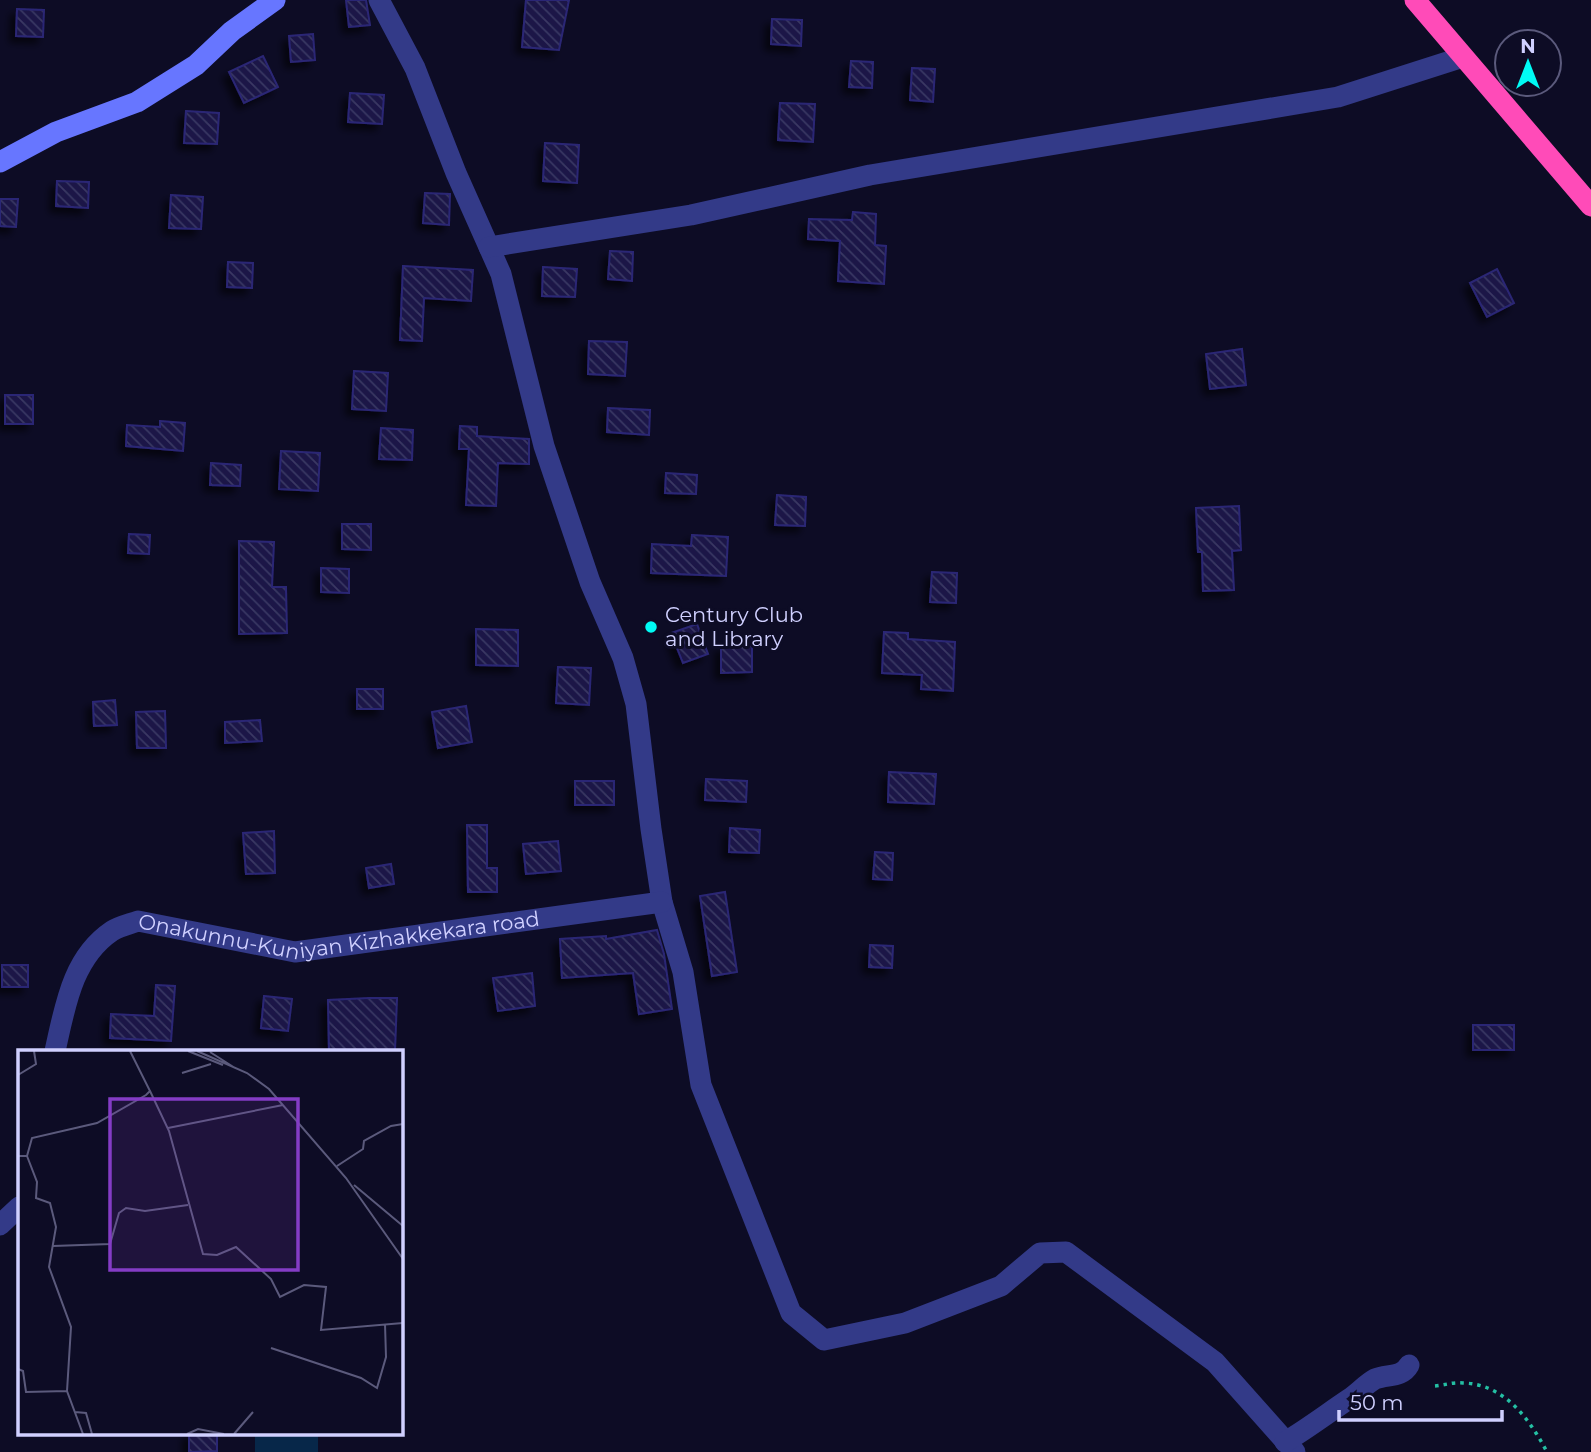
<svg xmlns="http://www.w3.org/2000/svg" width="1591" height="1452" font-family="Montserrat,sans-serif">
  <defs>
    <pattern id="building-back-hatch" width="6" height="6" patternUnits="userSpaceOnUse" patternTransform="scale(1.75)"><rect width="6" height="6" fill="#1a1747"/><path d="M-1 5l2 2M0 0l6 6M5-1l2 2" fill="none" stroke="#3a3863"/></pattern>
    <filter id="shadow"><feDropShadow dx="-6" dy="6" stdDeviation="3.5" flood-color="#0009"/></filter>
  </defs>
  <rect width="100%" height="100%" fill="#0d0c25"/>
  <rect fill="#072749" x="255" y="1433" width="63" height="19"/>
  <g fill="url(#building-back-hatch)" stroke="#2c2775" stroke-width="2" filter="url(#shadow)">
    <path d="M346,0h20l4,25 -21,2z"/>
    <path d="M526,0h43l-10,50 -37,-3z"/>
    <path d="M17,9l27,1 -1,27 -27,-1z"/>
    <path d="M772,19l30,1 -1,26 -30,-2z"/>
    <path d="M313,34l2,26 -24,2 -2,-26z"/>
    <path d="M263,56l15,31 -34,16 -15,-31z"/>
    <path d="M851,61l22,1 -1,26 -23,-1z"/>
    <path d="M912,68l23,1 -2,33 -23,-2z"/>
    <path d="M350,93l34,2 -2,29 -34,-2z"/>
    <path d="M780,103l35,1 -2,38 -35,-2z"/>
    <path d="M186,111l33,2 -2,31 -33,-1z"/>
    <path d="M545,143l34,2 -2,38 -34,-2z"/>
    <path d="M57,181l32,1 -1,26 -32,-2z"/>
    <path d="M425,193l25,1 -1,31 -26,-2z"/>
    <path d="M171,195l32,2 -2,32 -32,-1z"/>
    <path d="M0,199h18l-2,28 -16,-1z"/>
    <path d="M853,212l23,2 -1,31 11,1 -2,38 -46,-3 2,-40 -32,-2 1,-20 43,1z"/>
    <path d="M610,251l23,1 -1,29 -24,-2z"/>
    <path d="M228,262l25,1 -1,25 -25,-1z"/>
    <path d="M403,266l70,4 -2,31 -47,-3 -2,43 -22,-1z"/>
    <path d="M543,267l34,2 -2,28 -33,-1z"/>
    <path d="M1497,269l17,34 -27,14 -17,-34z"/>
    <path d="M589,341l38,1 -2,34 -37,-2z"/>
    <path d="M1242,349l4,36 -36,4 -4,-35z"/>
    <path d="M354,371l34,2 -2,38 -34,-2z"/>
    <rect x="5" y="395" width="28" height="29"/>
    <path d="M608,408l42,2 -1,25 -42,-3z"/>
    <path d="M160,421l25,2 -2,28 -57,-5 1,-21 33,2z"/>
    <path d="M460,426l17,1v9l52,3v25l-31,-1 -2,43 -30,-1 3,-56h-10z"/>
    <path d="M381,428l32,2 -1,30 -33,-1z"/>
    <path d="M281,451l39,2 -2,38 -39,-2z"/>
    <path d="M211,463l30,2 -1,21 -30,-1z"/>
    <path d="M666,473l31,2 -1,19 -31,-1z"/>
    <path d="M777,495l29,2 -1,29 -30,-1z"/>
    <path d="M1239,506l2,44 -9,1 2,39 -31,1 -1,-39h-4l-2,-44z"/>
    <path d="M342,524h29v26l-29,-1z"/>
    <path d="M129,534l21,1 -1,19 -21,-1z"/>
    <path d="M692,535l36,2 -2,39 -75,-3 1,-29 39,2z"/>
    <path d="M239,541l35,1 -2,45h14l1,46 -48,1z"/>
    <path d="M321,568l28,1v24l-28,-1z"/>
    <path d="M932,572l25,1 -1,30 -26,-1z"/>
    <path d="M697,624l11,30 -25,9 -12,-30z"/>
    <path d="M476,629l42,1v36l-42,-1z"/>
    <path d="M884,632l24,1v6l47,3 -2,49 -32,-2 1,-14 -40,-2z"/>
    <path d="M752,645v27l-31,1v-27z"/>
    <path d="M558,667l33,1 -2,37 -33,-2z"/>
    <rect x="357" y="689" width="26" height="20"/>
    <path d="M115,700l2,25 -23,1 -1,-24z"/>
    <path d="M466,706l6,36 -34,6 -6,-36z"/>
    <path d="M165,711l1,37h-29l-1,-36z"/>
    <path d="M260,720l2,21 -37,2v-21z"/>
    <path d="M889,772l47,2 -2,30 -46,-2z"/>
    <path d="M706,779l41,2 -1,21 -41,-2z"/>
    <rect x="575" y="781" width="39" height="24"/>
    <path d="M467,825h20v43h10v24h-29z"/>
    <path d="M730,828l30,2 -1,23 -30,-1z"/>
    <path d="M274,831l1,42 -29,1 -3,-41z"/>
    <path d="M558,841l3,30 -35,3 -3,-30z"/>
    <path d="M875,852l18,1 -1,27 -19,-1z"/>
    <path d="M391,864l3,20 -25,4 -3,-20z"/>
    <path d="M725,892l12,80 -25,4 -12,-80z"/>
    <path d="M657,930l7,24 8,55 -33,5 -6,-41 -71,5 -2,-39 46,-3v3z"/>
    <path d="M870,945l23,1 -1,22 -23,-1z"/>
    <rect x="2" y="965" width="26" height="22"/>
    <path d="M532,973l3,33 -37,5 -5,-33z"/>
    <path d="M156,985l19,1 -4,55 -61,-3 1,-24 43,2z"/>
    <path d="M264,996l28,3 -4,32 -27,-3z"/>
    <path d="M369,998h28l-2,53h-66l-1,-51z"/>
    <rect x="1473" y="1025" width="41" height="25"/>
    <path d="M189,1433h28v18l-28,1z"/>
  </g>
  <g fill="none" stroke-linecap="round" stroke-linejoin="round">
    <path stroke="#24bfa3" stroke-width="3.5" stroke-dasharray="3.5 5" stroke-linecap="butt" d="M1435,1386c10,-1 18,-4 28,-3 41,1 66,35 84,69"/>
    <g stroke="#333a88" stroke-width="21">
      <path d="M379,0l36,68 41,105 45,101 43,172 46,136 33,76 13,46 15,125 11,73 21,70 18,113 90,228 33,27 81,-17 96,-37 39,-33 26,-1 149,110 80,90"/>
      <path d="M489,247l202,-32 179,-40 468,-78 125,-40"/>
      <path id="s1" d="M55,1051c10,-44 17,-93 57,-120 8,-5 18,-7 26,-10l157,31 367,-50"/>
      <path d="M0,1225l19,-18"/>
      <path d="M1285,1442c22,-13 43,-29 64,-43 9,-6 17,-15 26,-20 12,-5 27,-1 34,-14"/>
    </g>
    <path stroke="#6776ff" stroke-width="21" d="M0,162l56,-30 81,-30 59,-37 36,-34 43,-31"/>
    <path stroke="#ff4bb8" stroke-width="21" d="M1415,0l176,206"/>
  </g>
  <circle fill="#00fbf5" stroke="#0d0c25" stroke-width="2.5" cx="651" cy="627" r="7"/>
  <g text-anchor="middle" stroke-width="6" stroke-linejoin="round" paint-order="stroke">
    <g font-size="21" fill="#d0d0ff" stroke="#0d0c25" text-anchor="start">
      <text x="665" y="622">Century Club<tspan x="665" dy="24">and Library</tspan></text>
    </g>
    <g font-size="21" fill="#d0d0ff" stroke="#0d0c25">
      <text dy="7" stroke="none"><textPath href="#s1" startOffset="368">Onakunnu-Kuniyan Kizhakkekara road</textPath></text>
    </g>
  </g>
  <g transform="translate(18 1050)">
    <rect width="385" height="385" fill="#0d0c25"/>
    <path fill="none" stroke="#5b5a7c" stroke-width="2" d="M170,1l35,14M179,1l50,22 22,16 77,89 57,81M192,2l25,16M164,23l29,-9M0,25l18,-11 -2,-13M132,41l19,40 34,123 14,1 19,-8 35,32 9,18 24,-12 22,2 -5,43 82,-7M150,78l115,-23M0,106h9l5,-18 65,-15 49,-28 4,-4 -20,-40M9,106l10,26 -1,16 14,5 6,24 -7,40 22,60 -4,64 16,43M319,116l26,-17 1,-8 27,-15 12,-2M336,135l49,41M35,196l57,-2 9,-31 7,-5 19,3 43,-6M253,298l90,30 16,10 9,-31 -1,-33M0,319l5,2 3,21 41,-1M57,362l11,1 6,21M169,384l11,-5 26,5M216,384l19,-22"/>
    <path fill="#843cc5" fill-opacity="0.15" stroke="#843cc5" stroke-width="3.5" d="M92,49h188v171h-188z"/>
    <rect width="385" height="385" fill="none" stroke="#d0d0ff" stroke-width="3.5"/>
  </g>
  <g transform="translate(1528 63)"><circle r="33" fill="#0d0c25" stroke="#5b5a7c" stroke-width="2"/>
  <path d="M0-5L12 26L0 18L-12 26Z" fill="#00fbf5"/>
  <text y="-10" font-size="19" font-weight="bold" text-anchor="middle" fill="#d0d0ff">N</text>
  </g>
  <path d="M1339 1410v10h163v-10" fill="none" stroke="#d0d0ff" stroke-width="3.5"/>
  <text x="1350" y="1410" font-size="21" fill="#d0d0ff" stroke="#0d0c25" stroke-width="5" paint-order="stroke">50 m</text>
</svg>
